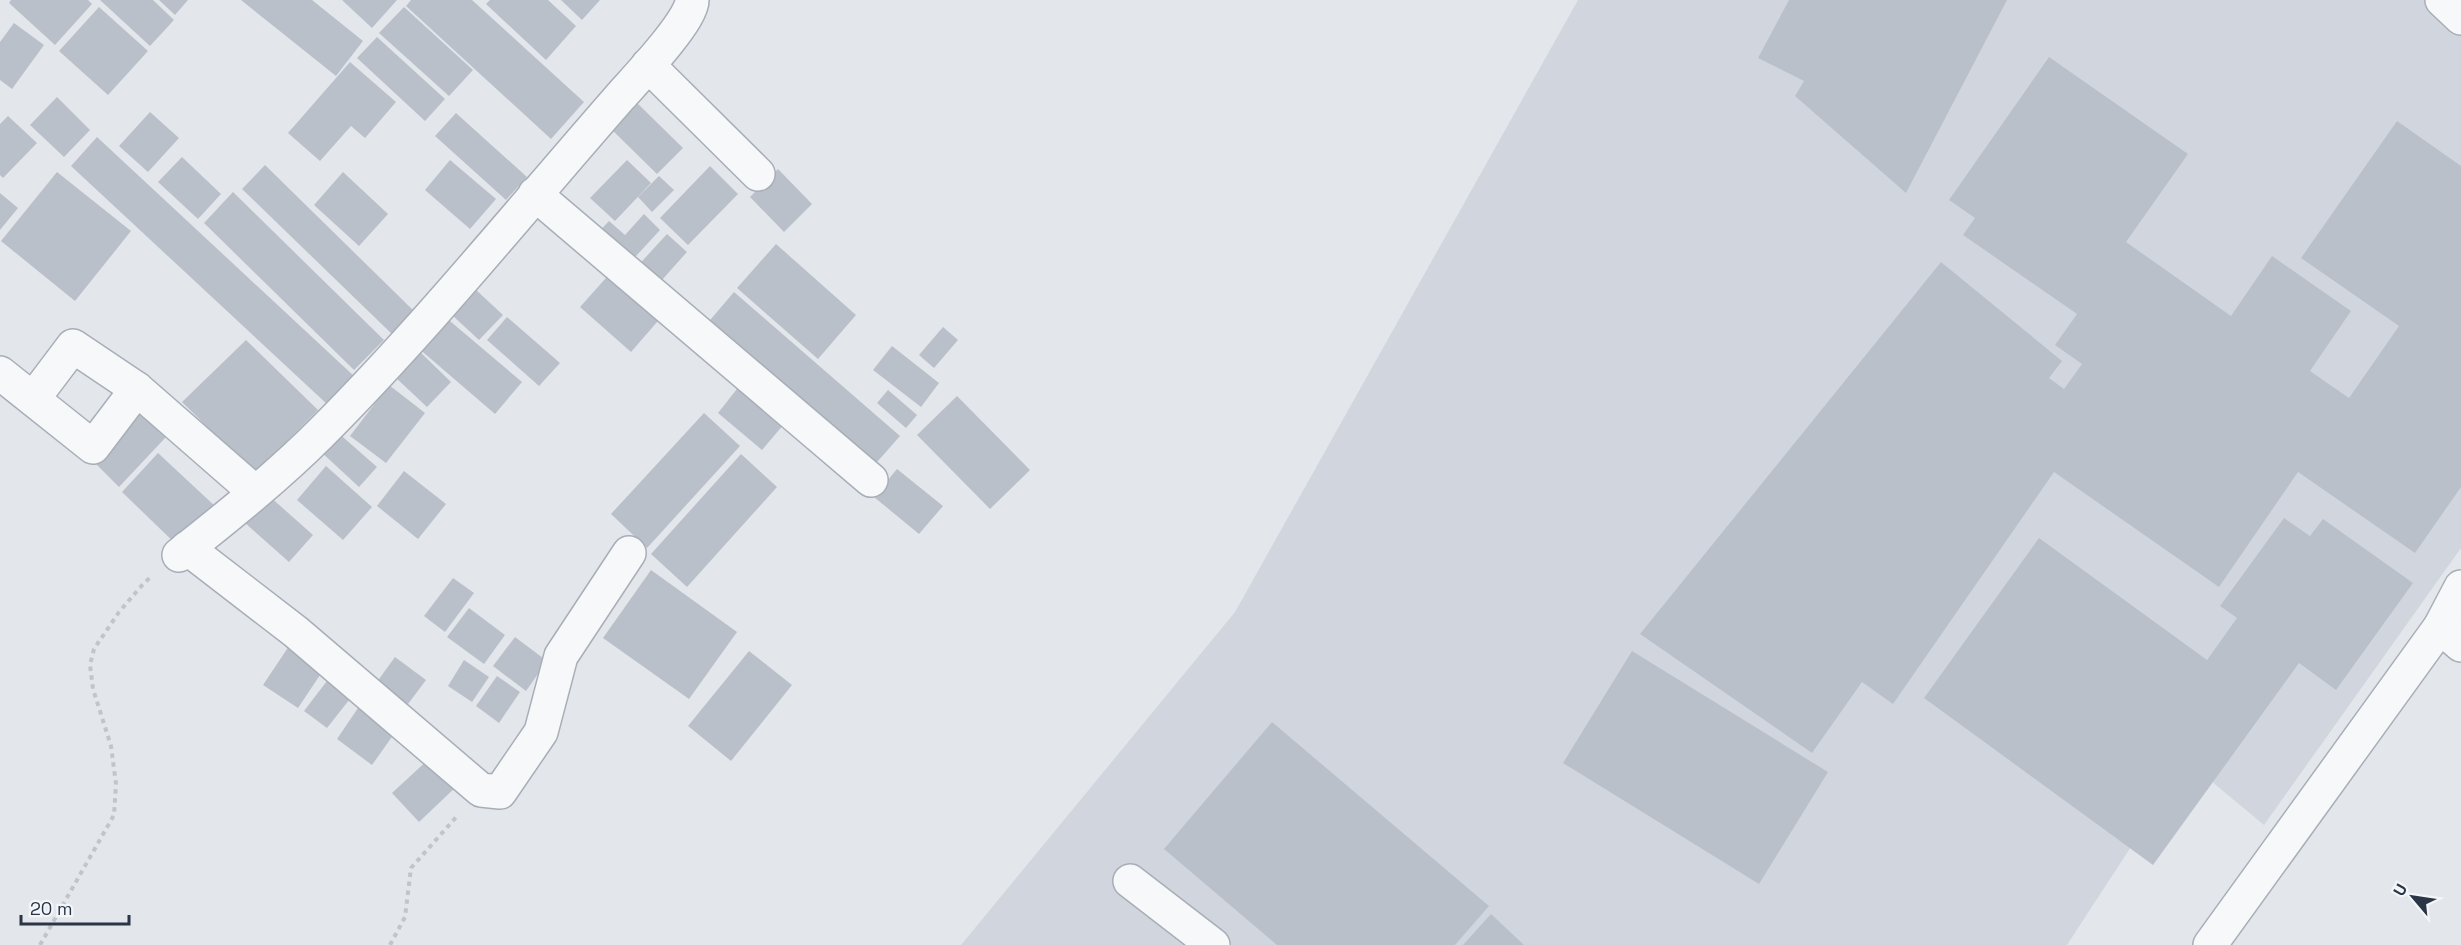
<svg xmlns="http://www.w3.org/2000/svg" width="2461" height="945" font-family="'Space Grotesk',sans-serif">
  <rect width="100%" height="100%" fill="#e3e7ec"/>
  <path fill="#d1d6de" d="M1578,0h883v548l-197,277 -77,-64 -120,184h-1106l274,-333z"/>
  <g fill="#bac0ca">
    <path d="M11,0h77l4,4 -37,41 -46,-42z"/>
    <path d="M100,0h53l21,20 -24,26z"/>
    <path d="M159,0h29l-13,15z"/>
    <path d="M241,0h71l51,41 -27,35z"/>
    <path d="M342,0h55l-25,28z"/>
    <path d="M411,0h61l112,102 -33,37 -145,-133z"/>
    <path d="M490,0h58l28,26 -30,34 -60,-56z"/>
    <path d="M561,0h39l-18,20z"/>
    <path d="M1789,0h218l-101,193 -111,-97 9,-15 -46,-23z"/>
    <path d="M99,7l49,44 -40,44 -49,-44z"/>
    <path d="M404,7l69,63 -24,26 -70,-63z"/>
    <path d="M14,23l30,22 -32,44 -12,-9v-38z"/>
    <path d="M377,37l68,62 -20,22 -68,-63z"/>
    <path d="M2049,57l139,97 -62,88 105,74 41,-60 79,55 -41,60 39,27 50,-72 -98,-68 96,-137 64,45v321l-46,66 -117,-81 -79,115 -165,-115 -161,232 -31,-22 -50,71 -172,-119 301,-372 121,99 -13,17 15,11 18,-25 -27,-19 22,-31 -114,-79 12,-17 -26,-18z"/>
    <path d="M350,62l46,40 -31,36 -14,-12 -31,35 -32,-28z"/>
    <path d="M57,97l33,33 -26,27 -34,-32z"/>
    <path d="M634,100l49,48 -26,26 -49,-48z"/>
    <path d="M150,112l29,26 -31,34 -29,-26z"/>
    <path d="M456,113l71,64 -21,23 -71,-64z"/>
    <path d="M8,116l29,27 -34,35 -3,-3v-51z"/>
    <path d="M97,137l258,240 -27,28 -257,-239z"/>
    <path d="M182,157l39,37 -23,25 -40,-37z"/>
    <path d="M450,160l46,39 -26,30 -45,-39z"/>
    <path d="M627,160l24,23 -36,38 -25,-23z"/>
    <path d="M265,165l152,149 -22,23 -153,-148z"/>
    <path d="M710,166l28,28 -50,51 -28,-27z"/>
    <path d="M778,169l34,35 -28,28 -34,-35z"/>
    <path d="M57,172l74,59 -56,70 -74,-60z"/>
    <path d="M343,172l45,42 -29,32 -45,-41z"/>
    <path d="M659,176l15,14 -22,22 -14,-15z"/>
    <path d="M233,192l151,148 -30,30 -150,-147z"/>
    <path d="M0,193l18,15 -18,22z"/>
    <path d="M644,214l16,16 -35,38 -32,-30 16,-17 16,14z"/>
    <path d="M667,234l20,18 -34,38 -20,-19z"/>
    <path d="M776,244l80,71 -38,44 -81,-71z"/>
    <path d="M614,269l50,45 -33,38 -51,-45z"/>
    <path d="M475,289l28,26 -24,25 -27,-25z"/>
    <path d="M734,292l166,144 -30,34 -165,-144z"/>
    <path d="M444,316l78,66 -27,32 -78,-67z"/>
    <path d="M507,317l53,46 -21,23 -52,-46z"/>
    <path d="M943,327l15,13 -24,28 -15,-13z"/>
    <path d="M246,340l72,70 -63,64 -73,-72z"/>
    <path d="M892,346l47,37 -18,24 -48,-37z"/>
    <path d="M418,350l33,32 -24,25 -33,-31z"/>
    <path d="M744,380l46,37 -28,33 -44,-37z"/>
    <path d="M389,385l36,28 -39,50 -36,-27z"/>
    <path d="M888,390l29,25 -11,13 -29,-25z"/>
    <path d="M957,396l73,74 -40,39 -73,-74z"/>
    <path d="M140,413l26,24 -47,50 -25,-25z"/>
    <path d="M704,413l36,33 -93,102 -36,-34z"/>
    <path d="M336,431l41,36 -18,20 -40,-37z"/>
    <path d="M158,453l59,55 -37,40 -58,-56z"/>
    <path d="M741,454l36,33 -90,100 -36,-33z"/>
    <path d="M326,466l46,41 -29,33 -46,-40z"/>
    <path d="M897,469l46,37 -24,28 -45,-37z"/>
    <path d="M404,471l42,33 -28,35 -41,-33z"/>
    <path d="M268,495l45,40 -24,27 -45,-40z"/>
    <path d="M2284,518l26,18 13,-17 90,64 -77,107 -37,-27 -146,202 -229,-167 115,-160 168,122 30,-42 -17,-12z"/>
    <path d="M651,570l86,62 -48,67 -86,-61z"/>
    <path d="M453,578l21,15 -29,39 -21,-16z"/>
    <path d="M469,608l36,27 -21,29 -37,-27z"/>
    <path d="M515,637l32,24 -21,30 -33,-25z"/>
    <path d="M291,643l35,23 -28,42 -35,-23z"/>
    <path d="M749,651l43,34 -61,76 -43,-35z"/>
    <path d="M1632,651l196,121 -69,112 -196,-121z"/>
    <path d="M395,657l31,23 -21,28 -31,-22z"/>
    <path d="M464,660l25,17 -17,25 -24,-16z"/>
    <path d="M497,676l23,16 -21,31 -23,-17z"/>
    <path d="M330,677l23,18 -26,33 -23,-17z"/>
    <path d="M358,708l36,26 -22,31 -35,-26z"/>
    <path d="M1272,722l217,184 -34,39h-178l-113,-96z"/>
    <path d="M431,757l27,28 -39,37 -27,-29z"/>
    <path d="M1491,914l33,31h-61z"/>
  </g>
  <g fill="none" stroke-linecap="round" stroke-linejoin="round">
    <defs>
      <g id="minor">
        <path d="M2442,0l19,18"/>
        <path d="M648,65l110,109"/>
        <path d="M535,194l336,286"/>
        <path d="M0,373l93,74 44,-58 118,103"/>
        <path d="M33,399l40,-53 64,43"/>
        <path d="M187,548l109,84 185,158 19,2 41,-60 20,-76 68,-103"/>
        <path d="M179,555c48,-38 98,-78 141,-121 106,-106 201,-224 300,-337 15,-17 73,-78 72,-97"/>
        <path d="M2440,627l21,18"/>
        <path d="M1130,881l83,64"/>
        <path d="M2210,945l230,-318 21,-40"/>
      </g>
    </defs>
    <use href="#minor" stroke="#a8aeb7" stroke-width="36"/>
    <g stroke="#c1c5cb" stroke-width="4" stroke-dasharray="4.5 4.5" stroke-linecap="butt">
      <path d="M40,945l74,-130 2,-31 -5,-38 -18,-57 -3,-24 4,-16 25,-37 25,-29 8,-7"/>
      <path d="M390,945l15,-28 6,-49 47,-53"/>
    </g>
    <use href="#minor" stroke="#f6f8fa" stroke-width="33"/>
  </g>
  <g transform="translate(2413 897) rotate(299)" stroke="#f3f6f9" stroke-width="4.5" paint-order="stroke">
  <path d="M0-4.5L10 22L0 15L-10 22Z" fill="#2a3545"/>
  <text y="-9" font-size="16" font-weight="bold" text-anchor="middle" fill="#2a3545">U</text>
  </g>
  <path d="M21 915v9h108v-9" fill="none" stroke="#2a3545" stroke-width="3"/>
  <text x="30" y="915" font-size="18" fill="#2a3545" stroke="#f3f6f9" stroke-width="4.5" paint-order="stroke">20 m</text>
</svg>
